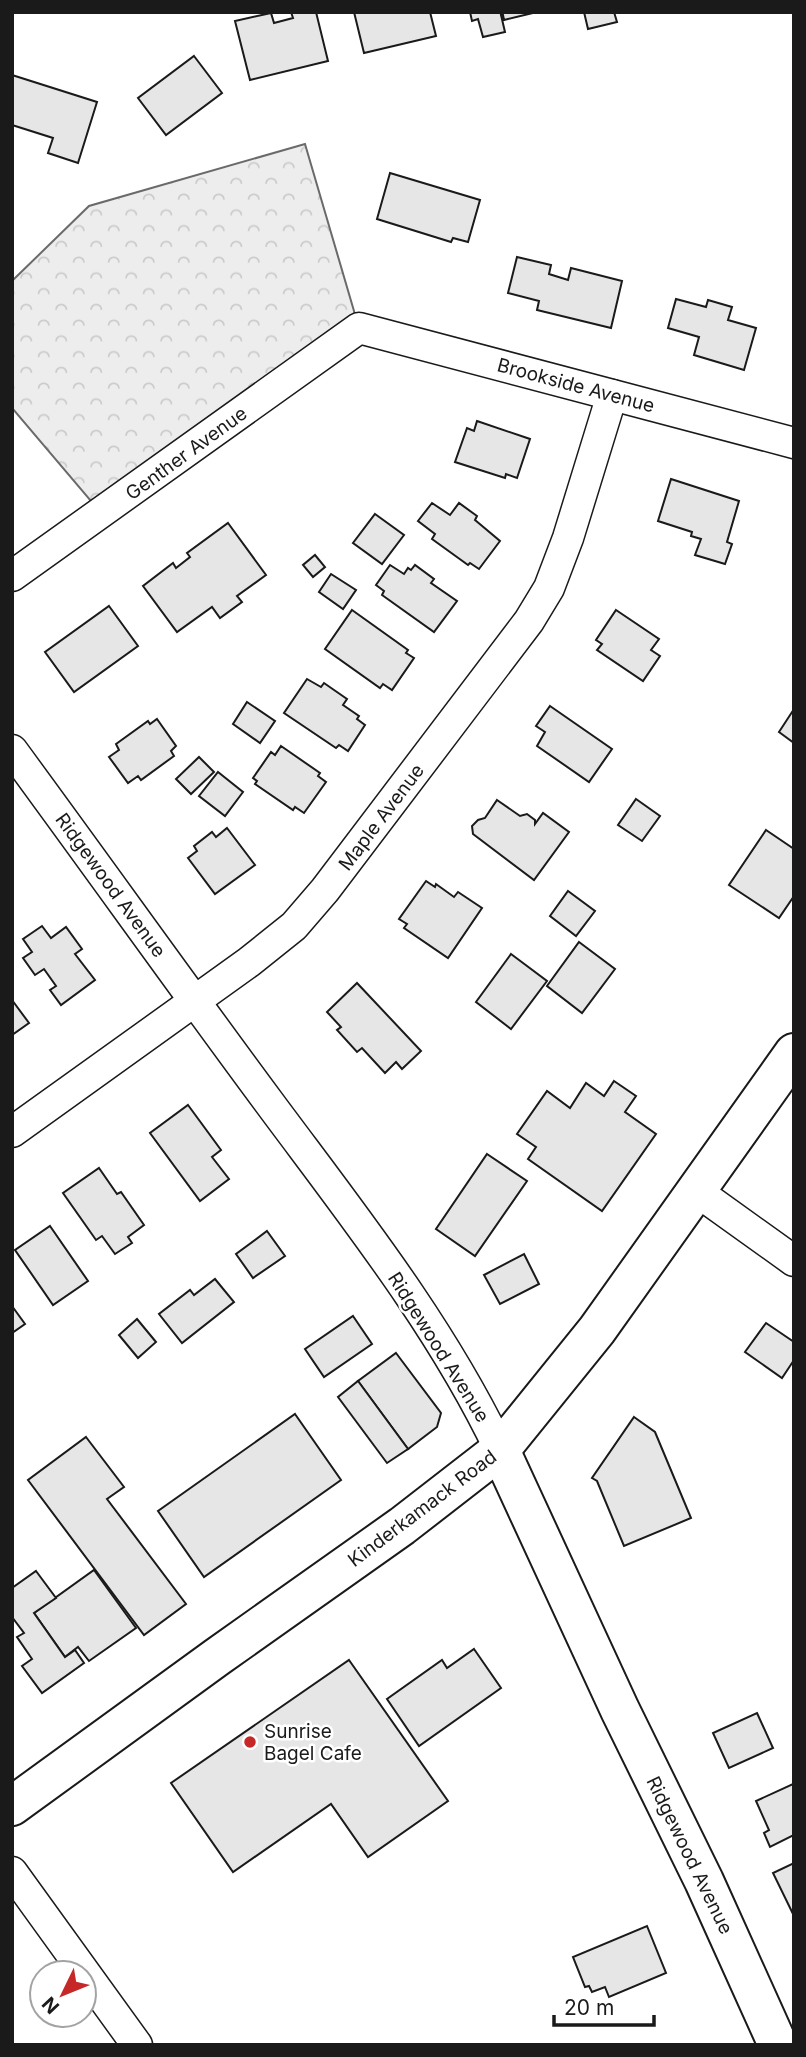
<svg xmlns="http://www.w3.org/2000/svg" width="806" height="2057" font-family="Inter,sans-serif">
  <defs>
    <pattern id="forest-crowns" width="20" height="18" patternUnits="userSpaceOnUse" patternTransform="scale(1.75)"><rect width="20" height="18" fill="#ededed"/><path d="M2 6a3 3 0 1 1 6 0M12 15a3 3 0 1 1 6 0" fill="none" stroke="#cbcbcb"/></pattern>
  </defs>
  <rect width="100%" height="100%" fill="#fff"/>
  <path fill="url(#forest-crowns)" stroke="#6a6a6a" stroke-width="2" d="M305,144l54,184 -257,186 -90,-106v-127l77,-75z"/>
  <g fill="#e6e6e6" stroke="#1a1a1a" stroke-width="2">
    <path d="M291,12h25l12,49 -78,19 -15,-59 36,-8 3,10 19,-5z"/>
    <path d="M354,12h76l6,24 -72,17z"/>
    <path d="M470,12h67l-33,8 -1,-5h-2l4,17 -22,5 -5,-18 -6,2z"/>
    <path d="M584,12h30l3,10 -29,7z"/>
    <path d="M194,56l28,37 -56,42 -28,-37z"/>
    <path d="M12,75l85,27 -19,61 -30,-10 5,-15 -41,-13z"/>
    <path d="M390,173l90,27 -12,42 -15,-4 -2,4 -74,-23z"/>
    <path d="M517,257l34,8 -2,9 19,6 3,-12 51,13 -11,47 -74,-18 2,-9 -31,-8z"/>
    <path d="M676,299l30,8 2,-7 24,7 -4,13 28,8 -12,42 -50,-15 5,-18 -31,-9z"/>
    <path d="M477,421l53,18 -13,39 -11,-4 -1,4 -50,-16 12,-34 7,3z"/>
    <path d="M671,479l68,22 -12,41 5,2 -7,20 -30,-9 6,-16 -10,-3 1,-4 -34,-11z"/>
    <path d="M432,503l18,12 9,-12 18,13 -2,4 25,21 -21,28 -9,-6 -2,2 -36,-26 3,-5 -17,-13z"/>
    <path d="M375,514l29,21 -22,29 -29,-21z"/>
    <path d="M228,523l38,52 -29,21 5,6 -22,16 -8,-11 -35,25 -34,-46 30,-23 3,5 14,-11 -3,-4z"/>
    <path d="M315,555l10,12 -12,10 -10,-12z"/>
    <path d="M390,565l14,9 4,-6 3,2 4,-5 19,14 -3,4 26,18 -23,31 -52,-37 2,-4 -8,-6z"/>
    <path d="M331,574l25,16 -13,19 -24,-17z"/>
    <path d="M109,606l29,40 -64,46 -29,-40z"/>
    <path d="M352,610l56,40 -2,3 8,5 -22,32 -9,-6 -3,4 -55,-39z"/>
    <path d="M616,610l43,29 -8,11 9,6 -17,25 -46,-31 5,-6 -6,-4z"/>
    <path d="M307,679l14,8 3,-4 23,16 -4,6 16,11 -2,3 8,6 -17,26 -9,-6 -3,3 -52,-35z"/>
    <path d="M247,702l28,19 -15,22 -27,-19z"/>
    <path d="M550,706l62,43 -23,33 -52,-36 8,-14 -9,-6z"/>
    <path d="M794,709v34l-15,-11z"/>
    <path d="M157,719l19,27 -5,5 3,5 -33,24 -3,-4 -10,7 -19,-26 10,-7 -3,-6 32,-23 2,3z"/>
    <path d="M281,746l39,27 -2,3 8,6 -22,31 -9,-6 -2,3 -38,-26 2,-3 -4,-3 18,-26 4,3z"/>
    <path d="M199,757l15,15 -23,22 -15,-15z"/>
    <path d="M218,772l25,20 -18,24 -26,-20z"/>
    <path d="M636,799l24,17 -18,25 -24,-16z"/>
    <path d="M497,800l23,16 7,-2 8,6v4l8,-11 26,19 -35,48 -61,-46 -1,-8 6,-6 7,-2z"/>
    <path d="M227,828l28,37 -40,29 -27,-36 9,-7 -3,-5 18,-14 4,5z"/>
    <path d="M766,830l28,19v47l-15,22 -50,-33z"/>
    <path d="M426,881l9,6 1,-3 18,13 4,-5 24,16 -34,50 -44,-30 3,-4 -8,-5z"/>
    <path d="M568,891l27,20 -19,25 -26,-20z"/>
    <path d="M42,926l9,12 15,-11 16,22 -7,5 20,26 -34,25 -11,-15 6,-4 -12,-17 -9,6 -12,-17 9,-6 -9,-13z"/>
    <path d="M579,942l36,27 -33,44 -35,-27z"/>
    <path d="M511,954l36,27 -36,48 -35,-27z"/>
    <path d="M357,983l64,68 -19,18 -6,-7 -11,11 -23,-25 -5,4 -20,-22 4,-3 -14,-15z"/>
    <path d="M12,1000l17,23 -17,12z"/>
    <path d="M614,1081l22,15 -11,16 31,22 -54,77 -74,-52 8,-12 -19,-13 30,-43 23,17 16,-25 18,13z"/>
    <path d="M188,1105l33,45 -9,7 17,22 -29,22 -50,-68z"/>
    <path d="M487,1154l40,27 -52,75 -39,-27z"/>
    <path d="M99,1168l18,26 4,-2 23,33 -16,12 4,6 -17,11 -13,-18 -6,4 -33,-47z"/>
    <path d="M50,1226l38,55 -35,24 -38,-55z"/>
    <path d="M267,1231l18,25 -32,22 -17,-24z"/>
    <path d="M524,1254l15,30 -39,20 -16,-29z"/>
    <path d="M215,1279l19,23 -52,41 -23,-29 31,-24 4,5z"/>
    <path d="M12,1306l13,18 -13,9z"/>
    <path d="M353,1316l19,28 -48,33 -19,-28z"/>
    <path d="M137,1319l19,23 -18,16 -19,-23z"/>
    <path d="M766,1323l28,19v18l-12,18 -37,-26z"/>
    <path d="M396,1353l45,60 -4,14 -29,22 -50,-68z"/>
    <path d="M358,1381l50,68 -21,14 -49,-66z"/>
    <path d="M295,1414l46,66 -137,97 -46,-66z"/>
    <path d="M634,1417l21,15 36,86 -67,28 -27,-65 -5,-3z"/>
    <path d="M86,1437l38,50 -17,12 79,105 -42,31 -116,-155z"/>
    <path d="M94,1570l42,58 -47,33 -11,-14 -13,10 -31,-44z"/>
    <path d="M36,1571l20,27 -22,15 31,44 10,-7 9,13 -42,30 -20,-27 10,-7 -15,-22 7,-4 -12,-16v-29z"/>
    <path d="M474,1649l27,39 -82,58 -32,-47 55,-39 5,8z"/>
    <path d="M349,1660l99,141 -80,56 -37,-53 -98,68 -62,-89z"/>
    <path d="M757,1713l16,35 -44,20 -16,-35z"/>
    <path d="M793,1784l1,51 -24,12 -6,-14 5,-3 -13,-29z"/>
    <path d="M794,1863v51h-1l-20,-41z"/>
    <path d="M647,1926l19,47 -57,24 -4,-10 -13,5 -3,-6 -4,1 -12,-30z"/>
  </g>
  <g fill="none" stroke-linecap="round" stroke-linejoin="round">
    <defs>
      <g id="street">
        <path d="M12,576l347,-248 435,115"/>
        <path d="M12,750c86,117 170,235 256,351 83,112 172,223 232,349"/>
        <path d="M12,1132l237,-170 45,-36 31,-36 204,-269 20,-33 19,-50 44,-143"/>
        <path d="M695,1190l99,71"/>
        <path d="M12,1872l125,173"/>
      </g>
      <path id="secondary" d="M500,1450l120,260 84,171 74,164"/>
      <path id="primary" d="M12,1806l205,-149 185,-131 98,-76 97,-120 197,-277"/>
    </defs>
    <use href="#street" stroke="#1a1a1a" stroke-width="33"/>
    <use href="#secondary" stroke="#1a1a1a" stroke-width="42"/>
    <use href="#primary" stroke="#1a1a1a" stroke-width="42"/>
    <use href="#street" stroke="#fff" stroke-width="30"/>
    <use href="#secondary" stroke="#fff" stroke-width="38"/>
    <use href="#primary" stroke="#fff" stroke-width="38"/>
  </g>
  <circle fill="#c62828" stroke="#fff" stroke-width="2.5" cx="250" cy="1742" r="7"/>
  <g text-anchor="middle" stroke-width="5" stroke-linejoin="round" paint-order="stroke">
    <g font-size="19" fill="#1a1a1a" stroke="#fff">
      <text transform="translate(576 385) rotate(15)" y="7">Brookside Avenue</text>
      <text transform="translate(186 453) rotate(-36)" y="7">Genther Avenue</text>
      <text transform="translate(381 817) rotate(-53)" y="7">Maple Avenue</text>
      <text transform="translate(111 885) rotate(54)" y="7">Ridgewood Avenue</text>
      <text transform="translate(439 1347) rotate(58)" y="7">Ridgewood Avenue</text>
      <text transform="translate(422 1508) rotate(-37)" y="7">Kinderkamack Road</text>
      <text transform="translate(690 1855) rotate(64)" y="7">Ridgewood Avenue</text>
    </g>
    <g font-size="19" fill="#1a1a1a" stroke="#fff" text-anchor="start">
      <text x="264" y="1738">Sunrise<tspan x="264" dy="22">Bagel Cafe</tspan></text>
    </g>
  </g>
  <rect width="806" height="2057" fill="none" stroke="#1a1a1a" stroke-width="28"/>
  <g transform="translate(63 1994) rotate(227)"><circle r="33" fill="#ffffff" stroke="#a3a3a3" stroke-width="2"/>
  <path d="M0-5L12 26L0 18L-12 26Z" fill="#c62828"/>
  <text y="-10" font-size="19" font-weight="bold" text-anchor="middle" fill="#1a1a1a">N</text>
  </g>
  <path d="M554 2015v10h100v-10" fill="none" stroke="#1a1a1a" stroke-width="3.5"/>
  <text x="564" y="2015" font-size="21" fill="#1a1a1a" stroke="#ffffff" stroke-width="5" paint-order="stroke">20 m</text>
</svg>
